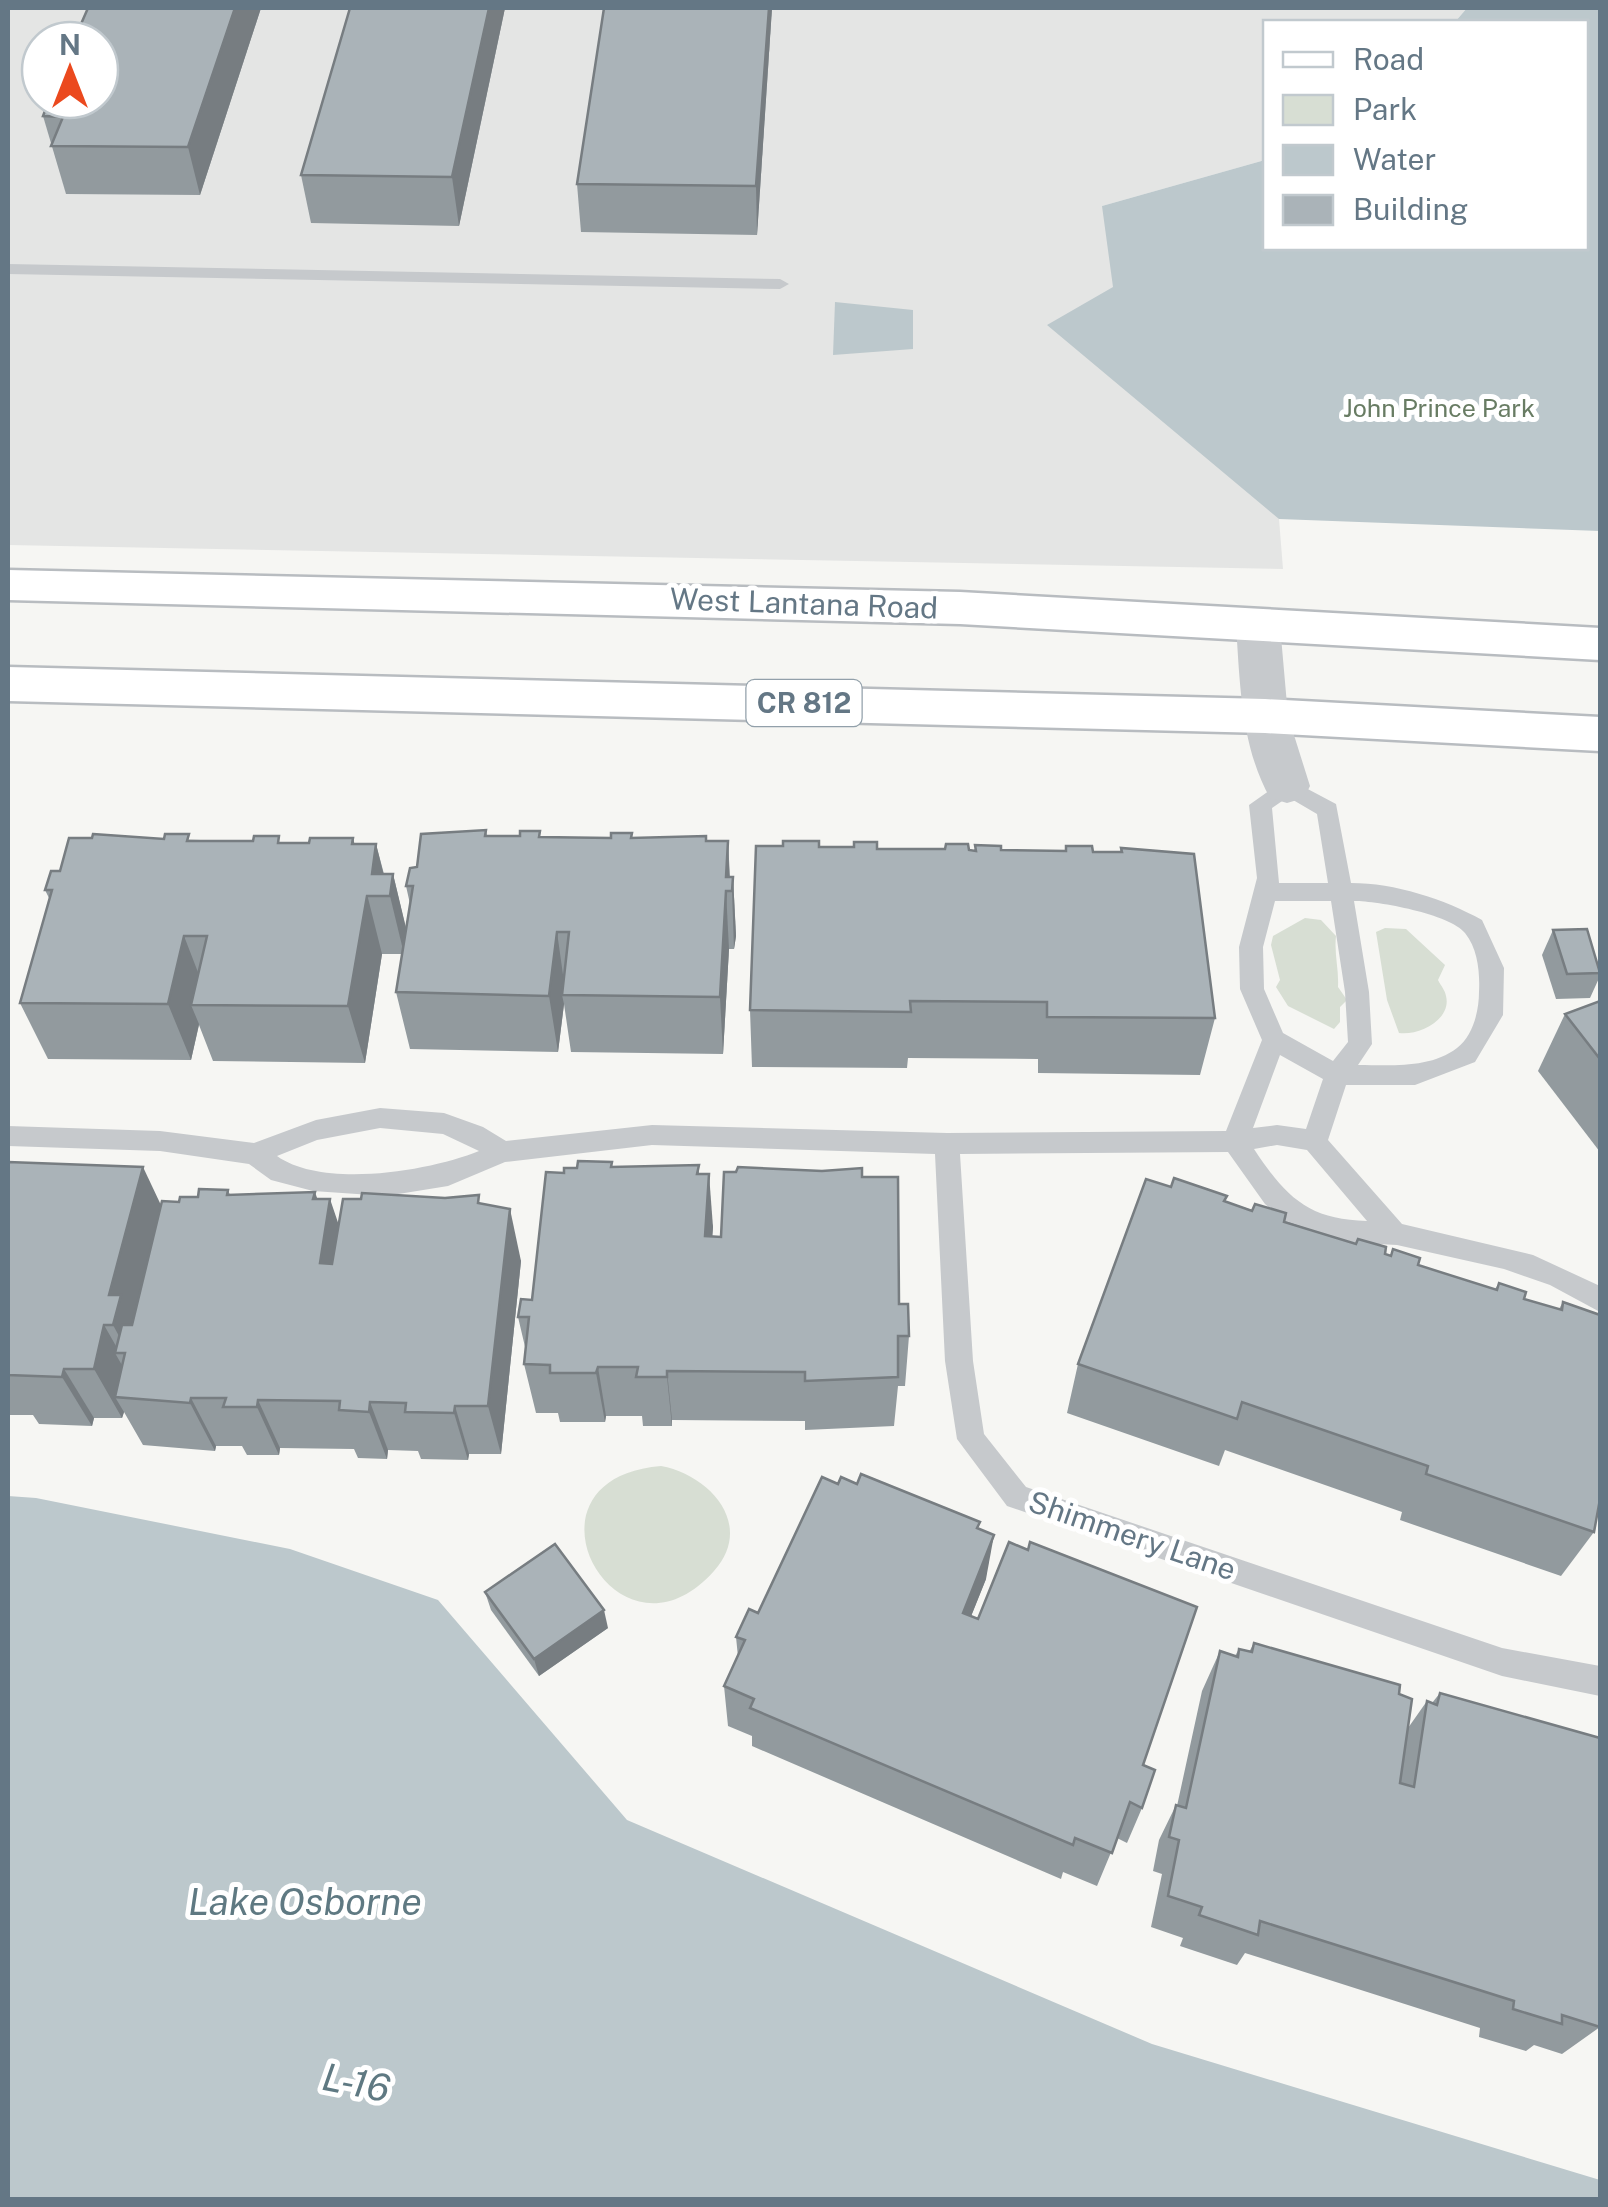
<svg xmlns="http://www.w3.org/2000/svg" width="1608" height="2207" font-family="'Public Sans',sans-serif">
  <rect width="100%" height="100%" fill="#f6f6f3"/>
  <path fill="#e4e5e4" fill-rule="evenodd" d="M8,8h1459l-12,14h-189l-1,138 -163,46 177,313 4,50 -1275,-24zM40,40h60v60h-60z"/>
  <g fill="#d7ded3">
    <path d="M1305,918l16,2 15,16c-2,18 3,33 2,51l9,13 -7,7v15l-6,7 -46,-23 -12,-19 4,-7 -9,-35 2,-9z"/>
    <path d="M1385,928l21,1 39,36 -7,15c3,6 7,10 8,16 6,24 -28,40 -47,37l-12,-33 -11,-68z"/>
    <path d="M661,1466c49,9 94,59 53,105 -97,109 -207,-92 -53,-105z"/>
  </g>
  <g fill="#bcc8cc">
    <path d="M1467,8h133v523l-321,-12 -232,-194 66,-38 -11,-81 163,-46 1,88h320v-226h-131z"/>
    <path d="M835,302l78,8v39l-80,6z"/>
    <path d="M8,1496l28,2 254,51 148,51 189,220 525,224 448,136v19h-1592z"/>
  </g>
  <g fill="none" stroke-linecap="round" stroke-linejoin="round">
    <defs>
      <g id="primary">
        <path d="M8,570l952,22 640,36v32l-640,-36 -952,-24z"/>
        <path d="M8,667l1257,32 335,18v34l-335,-18 -1257,-32z"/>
      </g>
    </defs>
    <use href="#primary" stroke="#b8bcc0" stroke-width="5"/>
    <g fill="#c6c9cc" fill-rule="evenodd">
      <path d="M8,264l772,15 9,5 -9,5 -772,-15z"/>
      <path d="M1287,778l49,26 15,79c44,0 93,16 131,37l22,48 -1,47 -28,47 -60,23h-69l-18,55 74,84 131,31 67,31v26l-50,-27 -46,-16 -107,-24 -58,-3 -31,-8 -23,-12 -20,-18 -37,-52 -268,2 13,207 11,73 42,53 476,161 98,18v30l-98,-20 -495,-170 -50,-67 -12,-78 -10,-207 -283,-9 -147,17 -57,24 -62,10 -73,-5 -42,-11 -22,-16 -89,-13 -152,-5v-20l152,5 94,12 62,-23 64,-12 64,5 39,14 23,14 146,-16 295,8 279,-2 36,-91 -22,-51 -1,-42 18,-69 -8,-73zM1288,797l29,17 11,69h-49l-7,-75zM1275,901h56l14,91 3,50 -15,19 -50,-28 -19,-44 -1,-42zM1354,901c24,0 96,13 111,32 13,16 15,40 14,59 0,19 -6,44 -22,56 -27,21 -68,17 -99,17l14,-21 -3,-52zM1280,1055l43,24 -17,50 -29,-4 -24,3zM380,1128l63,6 36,17c-49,20 -156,38 -202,5l40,-16zM1277,1145l30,5 60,71c-59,-1 -82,-25 -113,-72z"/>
    </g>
    <path fill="#c6c9cc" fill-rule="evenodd" d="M1258,610l16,4 6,11 8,91 22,70 -6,12 -17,5 -17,-5c-29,-52 -30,-114 -34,-173l6,-11z"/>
    <use href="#primary" fill="#fff" fill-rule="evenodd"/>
  </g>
  <g fill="#929a9e">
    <path d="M88,8h173l-61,187 -134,-1 -23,-78z"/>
    <path d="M350,8h155l-46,218 -148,-3 -10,-48z"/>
    <path d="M772,8l-15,227 -176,-3 -4,-48z"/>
    <path d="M486,830l1,6h33l20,-5v6l188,4 2,36h3l3,59 -2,13h-5l-6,105 -152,-2 -7,-48 -6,48 -148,-3 -14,-57 6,-38h-20l-17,109 -152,-2 -14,-36 -8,35 -143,-1 -28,-56 30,-103 -5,-10 15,-19 104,-32 145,4 44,-5 1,6h22l8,30h9l13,55 4,-25 -4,-18 11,-19z"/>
    <path d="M975,845l26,5 64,1 1,-5 27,6h27l1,-4 94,170 -15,57 -162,-2v-14l-130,-1 -1,10 -155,-1 -2,-57 69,-163 156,4z"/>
    <path d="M1553,930l47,40v6l-10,22 -34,1 -14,-44z"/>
    <path d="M1600,1001v151l-62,-81 27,-57z"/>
    <path d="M8,1162l153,43 67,-15 2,5 87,4 22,26 142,-21 40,57 -20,193h-32l-1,6 -47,-1 -3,-8 -30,-1 -1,9 -29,-1 -4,-9 -74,-1 -1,7h-32l-5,-9h-26l-1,5 -72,-6 -19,-33 -2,6h-28l-2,8 -53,-2 -6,-9h-25z"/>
    <path d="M699,1165v9l14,53 -1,9 9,1 141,-60 47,159 -4,50h-7l-4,40 -89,4v-9l-133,-1v6h-29l-1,-10h-36l-1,6h-45l-2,-9h-22l-12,-49 2,-13 -8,-34 14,-17 32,-127 48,-6z"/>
    <path d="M1225,1201l165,55 3,-7 25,16 77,24 4,-6 25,16 35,10 4,-7 31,230 -33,44 -161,-56 2,-8 -177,-62 -6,16 -152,-53 11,-49z"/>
    <path d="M838,1484l141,45 7,50 -15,37 172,149 -1,43 -15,35 -10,-5 -20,48 -34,-14 -2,7 -309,-133v-10l-24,-10 -4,-40 14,-29 -2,-20 22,-24z"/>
    <path d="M485,1592l123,36 -69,48 -48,-66z"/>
    <path d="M1254,1643l145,51 9,34 19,-27 5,2 8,-10 160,334 -38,27 -28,-9 -8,6 -47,-14 1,-9 -235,-75 -8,12 -57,-19 3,-8 -32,-11 11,-53 -9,-3 6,-31 17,-35 1,1 25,-115 18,-40 15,5 4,-7 10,3z"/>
  </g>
  <g fill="#777d81">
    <path d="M235,8h26l-61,187 -12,-48z"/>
    <path d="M489,8h16l-46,218 -7,-49z"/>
    <path d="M769,8h3l-15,227 -1,-49z"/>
    <path d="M353,838l29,116 -17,109 -17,-57z"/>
    <path d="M728,841l2,50 -4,-14z"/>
    <path d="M376,844l13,52 -17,-22z"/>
    <path d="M393,874l14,58 -3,22 -14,-58z"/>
    <path d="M733,877l3,59 -2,13 -2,-58z"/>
    <path d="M726,891l3,58 -6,105 -3,-57z"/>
    <path d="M557,932l8,57 -3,6 2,9 -6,48 -9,-56z"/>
    <path d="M184,936l22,57 -15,12 8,19 -8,36 -23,-56z"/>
    <path d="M143,1167l25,53 -28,155 -27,-50 -4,-30z"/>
    <path d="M709,1174l4,53 -4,61 -4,-52z"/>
    <path d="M315,1192l11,32 4,-25 18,53 -10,62 -18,-51 -7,-64z"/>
    <path d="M510,1209l11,52 -20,193 -13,-48z"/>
    <path d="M104,1325l16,28h-5l16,28 -16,16 9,15 -2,6 -28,-49z"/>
    <path d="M598,1367l8,49 -1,6 -9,-49z"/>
    <path d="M64,1369l30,49 -2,8 -30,-49z"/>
    <path d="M667,1371l5,49v6l-5,-49z"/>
    <path d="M191,1398l25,48 -1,5 -25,-48z"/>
    <path d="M258,1400l22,48 -1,7 -22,-48z"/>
    <path d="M370,1402l18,48 -1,9 -18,-47z"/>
    <path d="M455,1406l14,48 -1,6 -14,-47z"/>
    <path d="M994,1535l-8,44 -30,75 7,-41z"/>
    <path d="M604,1610l4,18 -69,48 -5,-17z"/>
  </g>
  <g fill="#aab3b8" stroke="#777d81" stroke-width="2.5">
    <path d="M88,8h147l-47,139 -137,-1 12,-29 -20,-1 6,-16h51v-60h-26z"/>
    <path d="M350,8h139l-37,169 -151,-2z"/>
    <path d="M604,8h165l-13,178 -179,-2z"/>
    <path d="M486,830l-1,6h35v-5h20l-1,6 72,1v-5h21l-1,5 75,-2v5h22l-2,36h7l-1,14h-6l-6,106 -158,-2 7,-63h-12l-8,64 -153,-4 17,-106h-7l4,-18 7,-1 4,-33z"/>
    <path d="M93,834l71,5 1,-5h24l-2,7h66l1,-5h25l-1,7h31l1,-5h43l-1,6h24l-4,30h21l-3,22h-23l-19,110 -157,-1 16,-69h-23l-16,68 -148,-1 32,-113h-7l6,-19h9l9,-33h23z"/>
    <path d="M783,841h36v6h35v-5h23v7h68l1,-5h22l1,6 7,1 -1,-6 26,1v4l65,1v-5h26l1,6h29l-1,-4 73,6 21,164 -168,-1v-15l-137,-1 1,11 -161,-2 6,-164h27z"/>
    <path d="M1587,929l13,44 -33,1 -14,-44z"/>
    <path d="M1600,1001v58l-35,-45z"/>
    <path d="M578,1161l34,1 -1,5 88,-2 -2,9h12l-4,62 16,1 3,-65h12l2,-5 84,4 40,-3v9h36l1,127h9l1,32h-11v41l-93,4v-9l-138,-1v6h-31l2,-10h-40l-2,6h-46v-8l-26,-1 5,-47h-11l3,-18 11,1 14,-128 18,1v-5h13z"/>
    <path d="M8,1162l135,5 -34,128h12l-8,30h-9l-10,44h-30l-2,8 -54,-2z"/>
    <path d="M1174,1178l53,18 -3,5 28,10 3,-7 31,9 -2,9 72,22 2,-5 28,8 -1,7 6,2 2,-7 27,9 -2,7 79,25 2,-7 27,9 -2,7 38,11 1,-8 37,13v184l-6,33 -168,-58 2,-8 -186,-64 -5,17 -159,-55 68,-185 25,8z"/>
    <path d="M199,1189l29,1 -1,5 88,-3 -2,7h17l-10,64 12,1 11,-65h18l1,-6 83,5 34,-3 -1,8 32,6 -22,197h-33l-1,7 -49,-1 1,-9 -36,-1 -1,10 -30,-2 1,-9 -82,-1 -1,7h-34l3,-9h-35l-1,5 -75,-6 10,-44h-10l7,-28h10l30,-124 17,1 1,-5h18z"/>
    <path d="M861,1474l119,48 -3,6 17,7 -31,78 15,6 31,-77 19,8 2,-8 167,65 -54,158 12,5 -13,38 -12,-6 -18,51 -37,-15 -2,7 -323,-137 4,-9 -30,-13 21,-46 -9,-3 13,-28 9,4 64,-136 16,7 3,-7 16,7z"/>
    <path d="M555,1544l49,66 -70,49 -49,-67z"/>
    <path d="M1254,1643l146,42 -1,9 13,5 -12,84 14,4 13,-86 10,4 3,-12 160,45v289l-38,-12v9l-49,-15 1,-8 -254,-80 -2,14 -59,-20 3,-8 -34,-11 11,-56 -10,-3 7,-32 10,3 34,-157 18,6 1,-8 13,3z"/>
  </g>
  <g text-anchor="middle" stroke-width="10" stroke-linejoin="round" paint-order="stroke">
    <g font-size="25" fill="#687c63" stroke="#fff">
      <text x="1439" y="417">John Prince Park</text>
    </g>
    <rect fill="#fff" stroke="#92a0aa" stroke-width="2.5" x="746.5" y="680" width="115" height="46" rx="8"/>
    <g font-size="28" font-weight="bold" fill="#647785">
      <text x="804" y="713">CR 812</text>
    </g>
    <g font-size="30" fill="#647785" stroke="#fff">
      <text transform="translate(804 604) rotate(2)" y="10">West Lantana Road</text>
      <text transform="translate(1132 1536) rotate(19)" y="10">Shimmery Lane</text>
    </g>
    <g font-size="38" font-style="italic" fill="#5f7982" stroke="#fff">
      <text x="305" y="1915">Lake Osborne</text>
      <text transform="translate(356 2083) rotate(11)" y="13">L-16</text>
    </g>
  </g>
  <rect width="1608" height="2207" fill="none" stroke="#647785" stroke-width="20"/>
  <rect x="1263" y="20" width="325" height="230" fill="#ffffff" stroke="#c1c9ce" stroke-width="2.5"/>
  <rect x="1283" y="52" width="50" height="15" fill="#ffffff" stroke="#c1c9ce" stroke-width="2.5"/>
  <text x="1353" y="70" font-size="30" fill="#647785">Road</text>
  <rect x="1283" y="95" width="50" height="30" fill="#d7ded3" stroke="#c1c9ce" stroke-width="2.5"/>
  <text x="1353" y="120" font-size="30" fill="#647785">Park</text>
  <rect x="1283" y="145" width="50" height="30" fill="#bcc8cc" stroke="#c1c9ce" stroke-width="2.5"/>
  <text x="1353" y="170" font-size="30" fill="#647785">Water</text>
  <rect x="1283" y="195" width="50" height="30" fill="#aab3b8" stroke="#c1c9ce" stroke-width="2.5"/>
  <text x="1353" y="220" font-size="30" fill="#647785">Building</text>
  <g transform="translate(70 70)"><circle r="48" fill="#ffffff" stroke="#c1c9ce" stroke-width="2.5"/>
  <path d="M0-8L18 38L0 25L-18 38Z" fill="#eb491e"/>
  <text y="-15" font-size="28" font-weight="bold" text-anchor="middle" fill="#647785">N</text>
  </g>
</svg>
